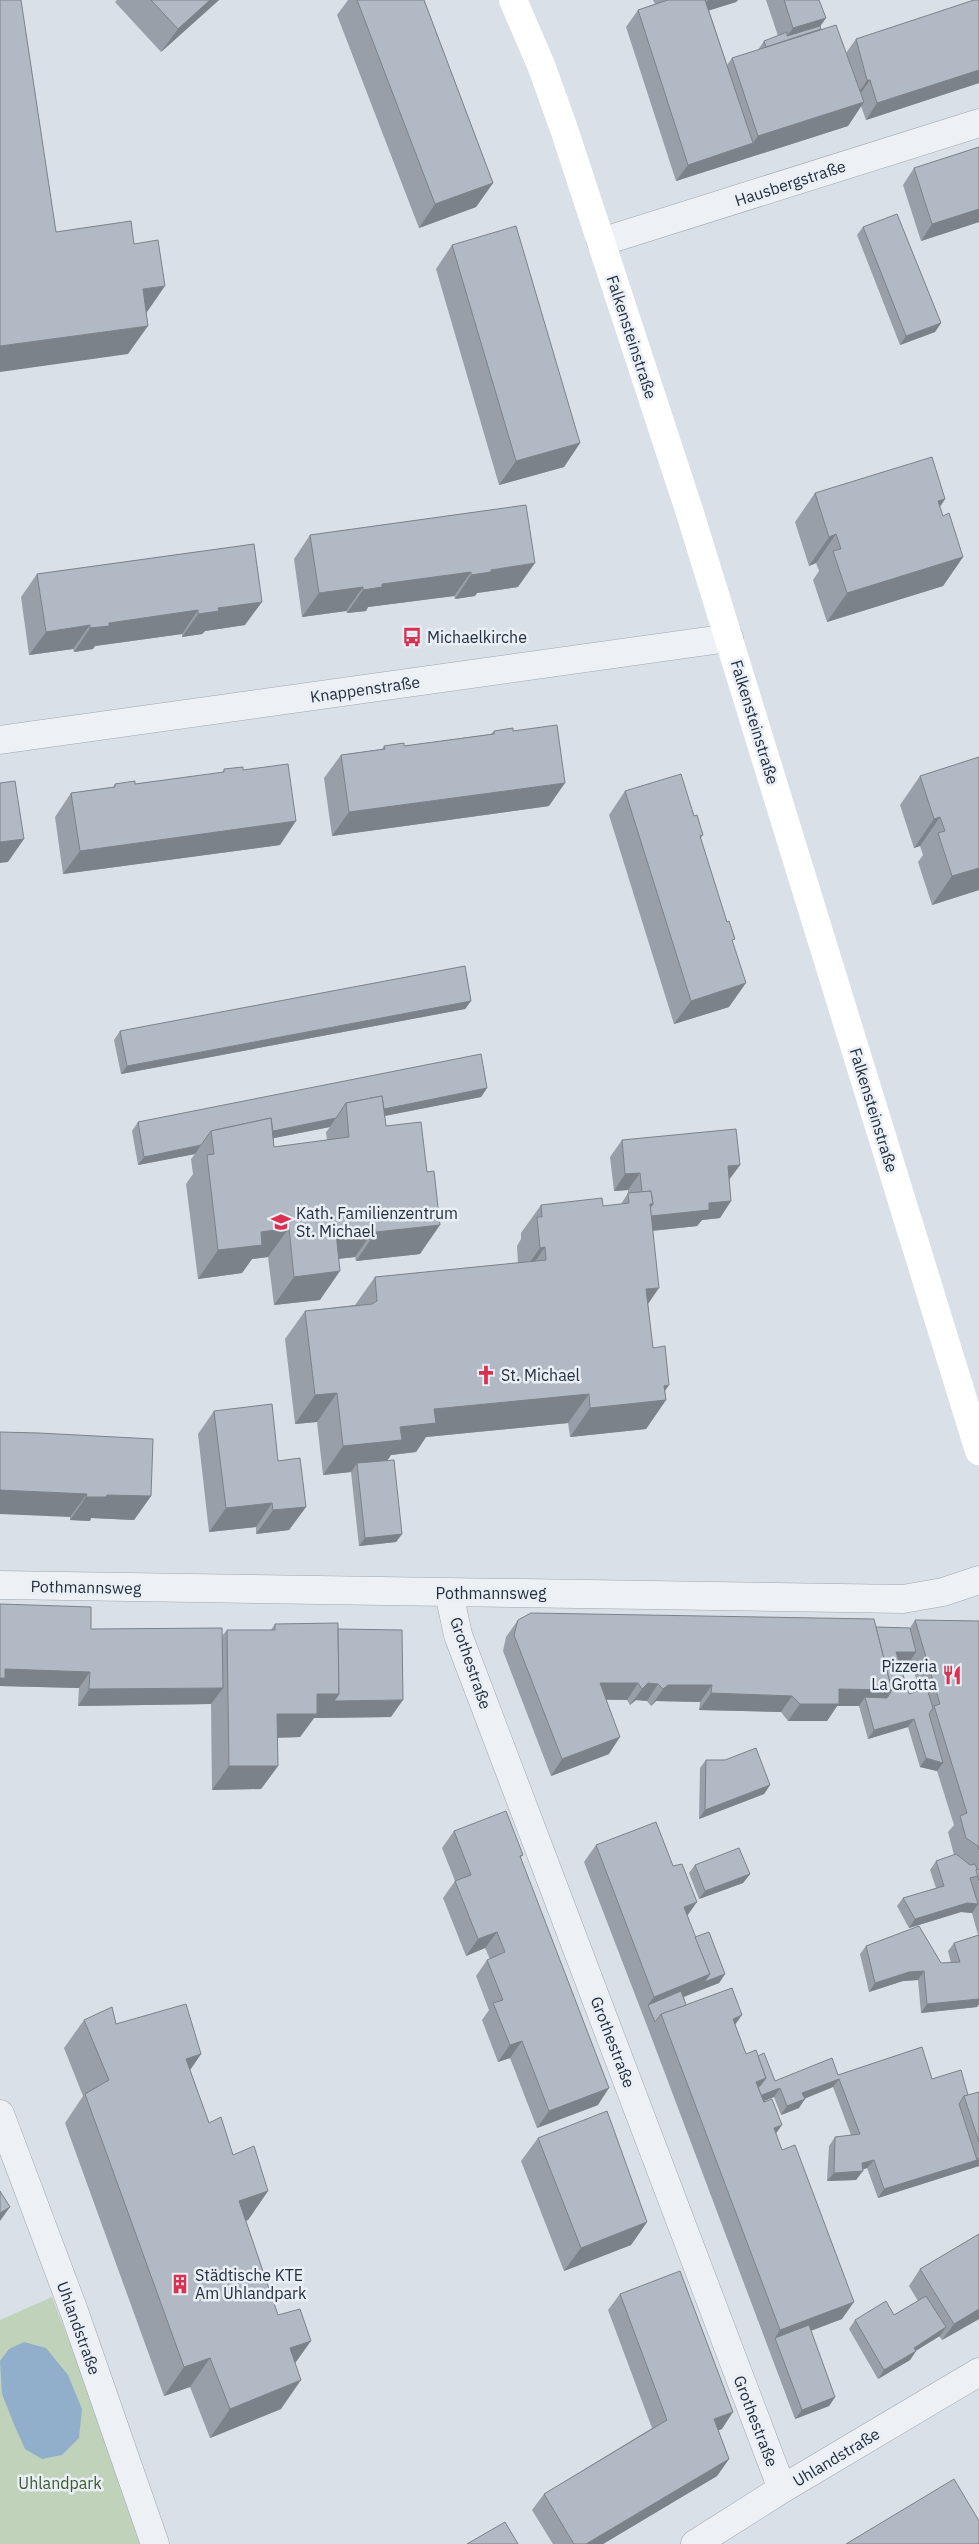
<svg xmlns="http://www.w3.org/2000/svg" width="979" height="2544" font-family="'IBM Plex Sans',sans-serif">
  <rect width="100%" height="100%" fill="#dae0e7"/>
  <path fill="#c1d2bb" d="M52,2297l96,247h-148v-224z"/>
  <path fill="#91afcb" d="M24,2342l22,6 22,27 14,34 -3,29 -17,17 -20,4 -17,-10 -12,-27 -11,-28 -2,-33 9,-12z"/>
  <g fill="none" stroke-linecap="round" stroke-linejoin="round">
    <defs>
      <g id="street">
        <path d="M601,242l378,-119"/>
        <path d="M0,740l729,-102"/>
        <path d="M0,1585l903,14 40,-7 36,-12"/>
        <path d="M449,1593l9,42 324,854"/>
        <path d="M0,2114l74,197 81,233"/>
        <path d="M695,2544l87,-55 197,-117"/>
      </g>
    </defs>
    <use href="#street" stroke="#9fa7b1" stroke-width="29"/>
    <use href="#street" stroke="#edf0f5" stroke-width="28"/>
    <path stroke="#fff" stroke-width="28" d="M513,0l28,65 23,64 125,381 290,941"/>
  </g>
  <g fill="#989fa9" fill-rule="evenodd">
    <path d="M117,0h102l-58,52 -46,-50z"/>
    <path d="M348,0h76l69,183 -17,24 -57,21 -82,-213z"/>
    <path d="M653,0h85l-2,2 -27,8 18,55 5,-7 26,-8 6,-9 14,-5 -12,-36h53l7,18 -6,8 1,3 25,24 10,-14 123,-39v83l-113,37 -5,-14 -13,20 -172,55 -50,-154 12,-17 17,-6z"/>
    <path d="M979,147v75l-58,19 -18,-56 11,-17z"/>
    <path d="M863,227l78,96 -6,9 -35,13 -43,-110z"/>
    <path d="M452,245l128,198 -16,24 -65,18 -63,-216z"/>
    <path d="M815,493l130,6 -5,8 3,9 20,41 -20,29 -116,36 -14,-42 6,-9 -3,-8 -7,3 -14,-44z"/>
    <path d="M526,505l-8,82 -41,6 -2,3 -20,3 -1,-3 -86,11 -2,4 -19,2 -1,-2 -44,6 -8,-58 16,-24z"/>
    <path d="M254,544l-9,81 -40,6 -3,3 -20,3v-3l-87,12 -2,3 -19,3 -1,-3 -44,6 -8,-58 16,-23z"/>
    <path d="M494,731h19l36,75 -217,30 -8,-58 17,-23 41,-6 2,-3h20l87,-12z"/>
    <path d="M224,769l19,1 37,75 -217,29 -8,-57 16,-24 42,-6 2,-3h20l87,-11z"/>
    <path d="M920,776l59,114 -47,15 -14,-43 5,-7 -3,-9 -6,2 -14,-43z"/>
    <path d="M625,791l69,25 9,19 -2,3 28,169 -55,17 -65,-209z"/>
    <path d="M471,1001l-6,8 -344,65 -7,-34 6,-9z"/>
    <path d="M487,1088l-6,9 -96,19 1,10 34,128 -64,7 -1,-4 -16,2 -19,41 -46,5 -6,-48 -16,2 -10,14 -44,6 -12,-95 7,-10 -2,-15 4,-5 -57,11 -6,-34 6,-9zM330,1127l-4,5 1,8 -53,7v-9z"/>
    <path d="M622,1140l118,25 -11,15 2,21 -11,17 -18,2 -5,6 -44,5 -5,73 5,44 12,43 1,9 -20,29 -76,8 -2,-14 -142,14 -10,15 -25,3 -4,6 15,73 -6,8 -37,4 -8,-74 -28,3 -6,-53 -22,2 -10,-85 20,-28 50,-6 20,-28 143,-14 -1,-17 4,-7v-6l20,-28 62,1 18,-2 7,-11v-3l-14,1 -4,-34z"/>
    <path d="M214,1411l64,50 28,46 -17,23 -33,4v-7l-47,5 -11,-98z"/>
    <path d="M0,1432l151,64 -17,24 -43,-2 -1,3 -20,-1v-3z"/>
    <path d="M0,1604l91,25 131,7 5,-6h44l4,-6 63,5 53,88 -77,1 -14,19 -23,1 1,28 -17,23 -49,1 -1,-86 -133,2 1,-18 -79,-2z"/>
    <path d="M518,1620l392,8 5,-8 64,1v383l-2,3 -56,6 -3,-33 -15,1 -34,11 -9,-38 6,-8 75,17h10l-3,-12 6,-8 24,-8 -6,-22 -11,-1 -52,16 -12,-22 6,-8 33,-10 -6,-18 6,-9 18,-6 -6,-23 6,-7 -17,-54 -17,-4 -12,-40 -40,12 -9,-33h-22l-10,15h-39l-7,-9 -82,-2 1,-8 -44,-1 -5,5 -4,-5 -11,-1 -6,5 -3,-5h-21l3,54 -58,22 -48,-125 3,-14zM911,1660l8,30 -10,4 -10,-33z"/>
    <path d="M706,1760l64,25 -6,9 -65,25 1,-51z"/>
    <path d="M454,1831l69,24 -3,3 78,247 -61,23 -27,-70 -12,4 -16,-42 7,-10 -13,-34 11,-16 3,-1 -5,-11 -19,8 -23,-58 12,-17 -13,-33z"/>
    <path d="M596,1845l91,71 8,21 30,37 -6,9 -35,14 2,8 49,20 11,29 12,2 17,25 63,-6 94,4 36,16 11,-3v74l-101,32 -11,-30 -5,2 -6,10 -29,1 2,-35 6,-9 16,-2 -18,-48 -29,12 -5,9 -18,7 -7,-18 -10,4 78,218 -31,12 24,66 -6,9 -34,13 -146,-388 -65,-169z"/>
    <path d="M695,1865l55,9 -7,9 -44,16 -10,-26z"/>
    <path d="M84,2020l32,4 85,30 -11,16 19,53 24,32 35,36 -20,29 -3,1 33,94 17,48 -14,46 -71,29 -20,-51 -26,9 -99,-273 18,-27 -19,-48z"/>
    <path d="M538,2138l109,84 -16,23 -67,26 -43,-110z"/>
    <path d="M979,2234v85l-37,21 -3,-4 -23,15 -6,9 -32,19 -29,-50 6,-9 39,-5 24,-14 -9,-15 11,-17z"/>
    <path d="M620,2294l102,135 -4,1 11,29 -12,17 -114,68h-50l-21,-34 12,-16 108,-66 -44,-118z"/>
  </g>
  <g fill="#7c8289">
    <path d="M210,0h9l-58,52 17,-23z"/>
    <path d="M708,0h30l-2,2 -38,12z"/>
    <path d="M826,18l-12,17 -33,9 12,-16z"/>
    <path d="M979,70v13l-113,37 11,-17z"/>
    <path d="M867,80h3l-12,17h-2z"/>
    <path d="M864,102l-16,24 -172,55 12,-16 65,-22 5,-7z"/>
    <path d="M493,183l-17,24 -57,21 16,-24z"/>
    <path d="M979,209v13l-58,19 11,-17z"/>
    <path d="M165,286l-20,29 -2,-26z"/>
    <path d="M941,323l-6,9 -35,13 6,-9z"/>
    <path d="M148,326l-20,28 -128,18v-26z"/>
    <path d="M580,443l-16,24 -65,18 17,-24z"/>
    <path d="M945,499l-20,29 13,-27z"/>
    <path d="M836,534l-20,29 -7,3 20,-29z"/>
    <path d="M963,557l-20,29 -116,36 20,-29z"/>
    <path d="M535,563l-17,24 -41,6 -2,3 -20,3 16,-24 20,-5z"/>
    <path d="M471,572l-17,24 -86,11 -2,4 -19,2 16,-23 19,-6z"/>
    <path d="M363,587l-17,24 -44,6 17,-24z"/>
    <path d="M262,602l-17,23 -40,6 -3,3 -20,3 16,-23 20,-6z"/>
    <path d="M198,610l-16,24 -87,12 -2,3 -19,3 16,-24 19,-5z"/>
    <path d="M90,625l-17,24 -44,6 17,-23z"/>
    <path d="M565,783l-16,23 -217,30 17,-24z"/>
    <path d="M940,817l-20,29 -6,2 20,-29z"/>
    <path d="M296,821l-16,24 -217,29 17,-23z"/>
    <path d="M24,839l-16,23 -8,1v-21z"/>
    <path d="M979,868v22l-47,15 20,-29z"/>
    <path d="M746,983l-17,24 -55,17 17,-23z"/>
    <path d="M471,1001l-6,8 -344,65 6,-8z"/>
    <path d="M487,1088l-6,9 -133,26v-7z"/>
    <path d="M336,1118l-6,9 -116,23 -1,-7z"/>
    <path d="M201,1145l-6,9 -57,11 6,-8z"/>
    <path d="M740,1165l-12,16v-15z"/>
    <path d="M640,1173l-12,17 -14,1 11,-17z"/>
    <path d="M731,1201l-11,17 -18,2 -5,6 -67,7 20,-29 59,-1z"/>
    <path d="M440,1225l-20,29 -64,7 20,-29z"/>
    <path d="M289,1228l-21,29 -16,2 -10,14 -44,6 20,-29 43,-18z"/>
    <path d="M375,1228l-20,29 -40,4 21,-28z"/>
    <path d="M545,1247l-20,29h-5l20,-28z"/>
    <path d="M340,1271l-20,29 -46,5 20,-28z"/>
    <path d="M659,1288l-20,29 7,-28z"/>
    <path d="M669,1385l-11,16 8,-1 -20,29 -76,8 20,-29 74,-22z"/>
    <path d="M337,1393l-20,29 -22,2 20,-29z"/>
    <path d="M589,1394l-21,29 -142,14 -10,15 -25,3 -10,14 -24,-6 -6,9 -28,3 20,-29 57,-19 34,-18z"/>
    <path d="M0,1490l87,4 -17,23 -70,-3z"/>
    <path d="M107,1495l44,1 -17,24 -43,-2 -1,3 -20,-1 16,-23z"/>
    <path d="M272,1503l-16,24 -47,5 17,-24z"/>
    <path d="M306,1507l-17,23 -33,4 17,-24z"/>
    <path d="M402,1534l-6,8 -37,4 6,-8z"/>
    <path d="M896,1652h20l-6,9h-20z"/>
    <path d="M5,1669l85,3 -11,16 -79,-2v-11z"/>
    <path d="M600,1683h38l-11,17 -39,-1z"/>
    <path d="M648,1683l10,1 -11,17 -11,-1 -6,5 12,-16z"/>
    <path d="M668,1685h44l-12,17 -44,-1 -5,5 12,-17z"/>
    <path d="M223,1688l-12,16 -133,2 11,-17z"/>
    <path d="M839,1689l53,1 -11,17 -16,-10 -6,9h-22l-10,15h-39l12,-17z"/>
    <path d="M711,1693l81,3 -11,16 -82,-2z"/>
    <path d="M317,1694h22l-16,24h-9l-14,19 -39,1 16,-24z"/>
    <path d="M403,1700l-12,17 -68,1 11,-17z"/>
    <path d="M914,1719l-6,8 -40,12 6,-9z"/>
    <path d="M620,1737l-11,17 -58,22 11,-17z"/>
    <path d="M926,1758l17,5 -6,8 -17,-4z"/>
    <path d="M229,1766h49l-17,23 -49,1z"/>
    <path d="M770,1785l-6,9 -65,25 6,-9z"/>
    <path d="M750,1874l-7,9 -44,16 6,-8z"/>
    <path d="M697,1902l-12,17 -1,-12z"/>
    <path d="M967,1903l11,1 -6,9 -11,-1 -52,16 6,-9z"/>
    <path d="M497,1932l-12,16 -19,8 12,-17z"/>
    <path d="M924,1971l-6,9 -15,1 -34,11 6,-9 34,-11z"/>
    <path d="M710,1974l-12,17 -48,19 -2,-5 6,-8z"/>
    <path d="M725,1974l-6,9 -21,8 6,-9z"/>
    <path d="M979,1999v5l-2,3 -56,6 6,-9z"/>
    <path d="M742,2015l-12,17 3,-13z"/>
    <path d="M522,2041l-12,17 -12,4 12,-17z"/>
    <path d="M201,2054l-20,29 5,-24z"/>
    <path d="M766,2078l-12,17 2,-13z"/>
    <path d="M839,2079l-6,8 -37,15 6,-9z"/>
    <path d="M609,2088l-11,17 -61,23 12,-17z"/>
    <path d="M780,2088l-6,9 -18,7 6,-9z"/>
    <path d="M805,2099l-6,9 -18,7 6,-9z"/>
    <path d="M782,2125l-12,17 4,-14z"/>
    <path d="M979,2157v9l-101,32 6,-9 93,-29z"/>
    <path d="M874,2160l-7,8 -9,3h5l-7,9 -29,1 7,-8z"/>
    <path d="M268,2191l-20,29 -30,10 21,-29z"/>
    <path d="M10,2207l-10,14v-8z"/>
    <path d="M647,2222l-16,23 -67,26 17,-23z"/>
    <path d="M854,2302l-12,17 -65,24 -2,-5 5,-8z"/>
    <path d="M979,2309v10l-37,21 12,-16z"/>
    <path d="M946,2327l-6,9 -28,17 4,-2 -6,9 -32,19 6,-9 30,-22z"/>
    <path d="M311,2341l-20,28 -1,-21z"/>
    <path d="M210,2358l-20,29 -26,9 20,-29z"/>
    <path d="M301,2380l-20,29 -71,29 20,-29z"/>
    <path d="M835,2397l-6,9 -34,13 7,-9z"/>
    <path d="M733,2412l-11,17 -19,7 11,-17z"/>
    <path d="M729,2459l-12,17 -114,68h-17z"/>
  </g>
  <g fill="#b1b9c4" stroke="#7c8289">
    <path d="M0,0h21l35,232 75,-11 3,23 24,-4 7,46 -22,3 5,37 -148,20z"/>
    <path d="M151,0h59l-32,29z"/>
    <path d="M357,0h67l69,183 -58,21z"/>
    <path d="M668,0h37l48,143 -65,22 -50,-155z"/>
    <path d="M784,0h35l7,18 -33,10z"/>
    <path d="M974,0h5v70l-102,33 -7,-23h-3l-11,-41z"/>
    <path d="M836,25l28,77 -106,34 -26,-78z"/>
    <path d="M820,26l1,3 -55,18 -2,-6 23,-9v4z"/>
    <path d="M979,147v62l-47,15 -18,-56z"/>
    <path d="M897,214l44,109 -35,13 -43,-109z"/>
    <path d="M516,226l64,217 -64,18 -64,-216z"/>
    <path d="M932,457l13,42 -7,2 5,15 6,-3 14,44 -116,36 -14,-42 8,-2 -5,-15 -7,3 -14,-44z"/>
    <path d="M526,505l9,58 -44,7v2l-20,3v-3l-89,12v3l-19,3v-3l-44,6 -9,-58z"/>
    <path d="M254,544l8,58 -44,6 1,3 -21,3v-4l-89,13v3l-19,2v-3l-44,7 -9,-58z"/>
    <path d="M557,725l8,58 -216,29 -8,-57 44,-6 -1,-3 20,-3v3l90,-12v-3l19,-3v3z"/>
    <path d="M979,757v111l-27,8 -14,-43 7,-2 -5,-14 -6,2 -14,-43z"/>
    <path d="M288,764l8,57 -216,30 -9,-58 44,-6v-3l20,-3v3l89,-12v-3l19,-2v3z"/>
    <path d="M681,774l13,42 3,-1 6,20 -3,1 27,86 2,-1 6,18 -3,1 14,43 -55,18 -66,-210z"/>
    <path d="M15,781l9,58 -24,3v-59z"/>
    <path d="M465,966l6,35 -344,65 -7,-35z"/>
    <path d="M481,1054l6,34 -103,21 -2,-13 -36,7 -10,15 -63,13 -2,-13 -60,13 -10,14 -57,12 -6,-35z"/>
    <path d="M382,1096l4,30 35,-4 6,50 7,-1 6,54 -64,7 -1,-4 -39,5 4,38 -46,6 -5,-49 -28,4 1,13 -44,5 -11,-95 7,-1 -3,-23 60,-13 3,29 75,-10 -3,-34z"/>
    <path d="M736,1129l4,36 -12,1 3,35 -22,2v7l-58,6 -1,-8 3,-4 -2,-13 -9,1 -2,-19 -15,1 -3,-34z"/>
    <path d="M651,1191l2,13h-3l9,84 -13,1 7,59 12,-2 4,39 -5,1 2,14 -76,8 -1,-14 -155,15 2,14 -36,4 2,13 -59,6 -6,-53 -22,2 -10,-84 67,-7 5,-3 -2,-24 171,-17 -1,-13 -5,1 -3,-31h5l-1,-12 61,-7 1,8 26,-3 -1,-10z"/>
    <path d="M272,1404l6,57 22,-3 6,49 -33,3 -1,-7 -46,5 -12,-97z"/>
    <path d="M0,1432l39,1 114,6 -2,57 -44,-1 -1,2h-20l1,-3 -87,-4z"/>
    <path d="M394,1460l8,74 -37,4 -8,-75z"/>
    <path d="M0,1604l91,3v22l131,-1 1,60 -134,1 1,-17 -85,-3v9h-5z"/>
    <path d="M531,1613l343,6 18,71 -53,-1v15h-39l-8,-8 -81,-3 1,-8h-44l-5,4 -5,-5 -10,-1 -6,6 -4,-6h-38l20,54 -58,22 -48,-124 4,-15z"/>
    <path d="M915,1620l64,1v229l-1,-4 -12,-8 -6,-22 7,-3 -33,-107 6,-2z"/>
    <path d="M338,1623l1,71h-22v20h-40l1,52h-49l-2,-136h48v-6z"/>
    <path d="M876,1627l34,1 6,24h-20l13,42 12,-4 7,2 5,16 -4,6 14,49 -17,-5 -12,-39 -40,11 -9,-33 22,1 5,-8z"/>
    <path d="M338,1629l64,1 1,70 -69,1 5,-7z"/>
    <path d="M756,1748l14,37 -65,25 1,-50h19z"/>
    <path d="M506,1811l17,44 -3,1 89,232 -60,23 -27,-70 -12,4 -17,-42 10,-3 -16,-40 18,-8 -8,-20 -19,7 -23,-58 16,-6 -17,-44z"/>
    <path d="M656,1822l17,44 9,-2 15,38 -13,5 26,67 -56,23 -58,-152z"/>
    <path d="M739,1848l11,26 -45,17 -10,-26z"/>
    <path d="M956,1854l14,11 5,-1 2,5 -1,1 2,6 -8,2 8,26 -11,-1 -52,16 -12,-21 41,-12 -8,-25z"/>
    <path d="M979,1869v12l-3,-11z"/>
    <path d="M919,1926l22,37 19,-1 -6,-19 25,-8v64l-52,5 -3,-33 -15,1 -34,11 -9,-37z"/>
    <path d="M709,1932l16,42 -21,8 6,-8 -15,-37z"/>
    <path d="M732,1988l10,27 -9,4 13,35 10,-4 10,28 -10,4 8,20 8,-3 10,26 -8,3 8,22 13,-5 59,157 -74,28 -119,-316z"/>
    <path d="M681,1991l5,14 -25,9 -6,8 -7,-17z"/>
    <path d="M186,2004l15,50 -15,5 23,64 12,-6 12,38 21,-9 14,45 -29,10 39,114 22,-6 11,32 -21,7 11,32 -71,29 -20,-51 -26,9 -99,-273 24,-14 -25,-60 28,-13 4,17z"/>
    <path d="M922,2047l10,32 29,-9 7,25 -4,1 -5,8 18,56 -93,29 -10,-29 -12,3 1,8 -29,2 1,-36 25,-3 -21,-55 -37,14 3,6 -18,7 -7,-18 -18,7 2,7 -6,-15 2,-1 6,-8 -8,-22 6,-3 11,28 57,-23 6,17z"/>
    <path d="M979,2092v50l-15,-46z"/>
    <path d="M607,2111l40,111 -66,26 -43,-110z"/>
    <path d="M0,2191l10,16 -10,6z"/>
    <path d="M979,2234v75l-25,15 -34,-55z"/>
    <path d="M680,2271l53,141 -19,7 15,40 -143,85h-12l-30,-50 123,-74 -47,-126z"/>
    <path d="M926,2296l20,31 -32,21 2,3 -32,19 -29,-50 31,-19 8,14z"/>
    <path d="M809,2325l26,72 -33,13 -27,-72z"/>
    <path d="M954,2479l25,42v22l-2,1h-131z"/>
    <path d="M505,2522l13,22h-51z"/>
  </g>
  <defs>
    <symbol id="bus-bare" viewBox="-9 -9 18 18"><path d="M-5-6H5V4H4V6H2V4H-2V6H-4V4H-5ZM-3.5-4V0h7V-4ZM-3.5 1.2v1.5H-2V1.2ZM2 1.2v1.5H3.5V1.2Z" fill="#da3150" stroke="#eaeff5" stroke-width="2.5" paint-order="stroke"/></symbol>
    <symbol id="school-bare" viewBox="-9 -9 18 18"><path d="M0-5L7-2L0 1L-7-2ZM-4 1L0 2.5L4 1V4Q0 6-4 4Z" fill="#da3150" stroke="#eaeff5" stroke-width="2.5" paint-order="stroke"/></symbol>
    <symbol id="church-bare" viewBox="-9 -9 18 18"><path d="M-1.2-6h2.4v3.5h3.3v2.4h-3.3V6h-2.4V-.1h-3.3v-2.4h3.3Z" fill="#da3150" stroke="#eaeff5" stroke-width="2.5" paint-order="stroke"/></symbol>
    <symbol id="restaurant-bare" viewBox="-9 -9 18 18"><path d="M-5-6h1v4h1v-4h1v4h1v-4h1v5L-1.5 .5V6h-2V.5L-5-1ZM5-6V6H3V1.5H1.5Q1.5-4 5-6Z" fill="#da3150" stroke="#eaeff5" stroke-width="2.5" paint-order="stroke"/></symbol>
    <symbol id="building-bare" viewBox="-9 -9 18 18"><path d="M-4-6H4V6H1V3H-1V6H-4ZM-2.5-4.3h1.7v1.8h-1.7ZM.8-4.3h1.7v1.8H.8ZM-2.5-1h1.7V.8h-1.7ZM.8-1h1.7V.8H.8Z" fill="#da3150" stroke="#eaeff5" stroke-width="2.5" paint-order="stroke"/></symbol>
  </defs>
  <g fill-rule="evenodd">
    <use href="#bus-bare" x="398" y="623" width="28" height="28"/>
    <use href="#school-bare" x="267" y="1208" width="28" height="28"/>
    <use href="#church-bare" x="472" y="1361" width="28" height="28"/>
    <use href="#restaurant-bare" x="938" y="1661" width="28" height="28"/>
    <use href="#building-bare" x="166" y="2270" width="28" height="28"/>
  </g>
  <g text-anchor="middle" stroke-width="5" stroke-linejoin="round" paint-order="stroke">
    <g font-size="16" fill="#232e3e" stroke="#eaeff5">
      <text transform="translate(790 183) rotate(-18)" y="6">Hausbergstraße</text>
      <text transform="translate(632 337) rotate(72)" y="6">Falkensteinstraße</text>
      <text transform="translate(365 689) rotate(-8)" y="6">Knappenstraße</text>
      <text transform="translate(755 722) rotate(73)" y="6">Falkensteinstraße</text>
      <text transform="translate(874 1110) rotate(73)" y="6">Falkensteinstraße</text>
      <text transform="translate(86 1587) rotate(1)" y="6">Pothmannsweg</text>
      <text x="491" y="1599">Pothmannsweg</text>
      <text transform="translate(471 1663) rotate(71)" y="6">Grothestraße</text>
      <text transform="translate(613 2042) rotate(69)" y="6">Grothestraße</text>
      <text transform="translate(79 2328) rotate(70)" y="6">Uhlandstraße</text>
      <text transform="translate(756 2421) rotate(69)" y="6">Grothestraße</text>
      <text transform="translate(836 2457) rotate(-31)" y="6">Uhlandstraße</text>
    </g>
    <g font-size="16" fill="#232e3e" stroke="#eaeff5" text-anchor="start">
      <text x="427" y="643">Michaelkirche</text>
      <text x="296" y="1219">Kath. Familienzentrum<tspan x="296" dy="18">St. Michael</tspan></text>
      <text x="501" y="1381">St. Michael</text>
      <text x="937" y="1672" text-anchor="end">Pizzeria<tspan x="937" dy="18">La Grotta</tspan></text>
      <text x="195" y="2281">Städtische KTE<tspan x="195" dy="18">Am Uhlandpark</tspan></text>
    </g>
    <g font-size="16" fill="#395b2f" stroke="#eaeff5">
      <text x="60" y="2489">Uhlandpark</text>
    </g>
  </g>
</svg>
